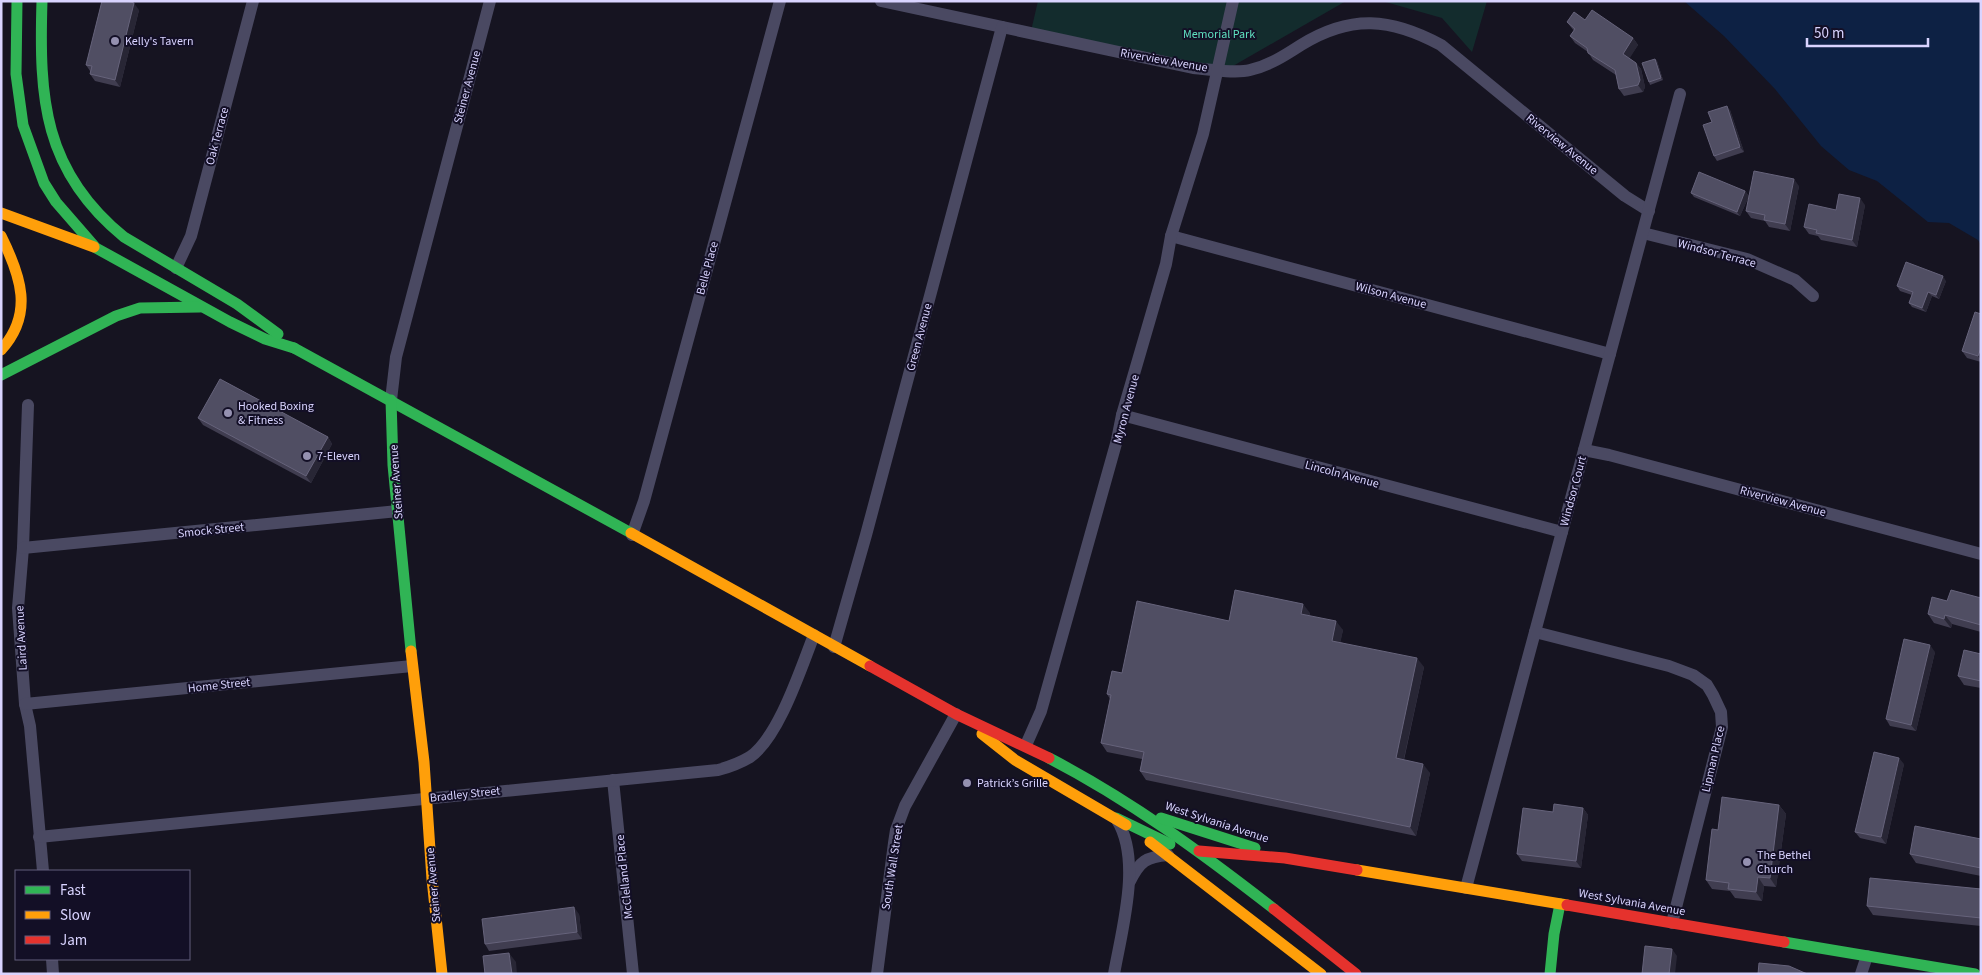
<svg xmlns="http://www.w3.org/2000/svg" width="1982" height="975" font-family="'Source Sans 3',sans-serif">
  <rect width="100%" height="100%" fill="#161421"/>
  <g fill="#132c2d">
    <path d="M1038,1h308l-120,69 -195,-39z"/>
    <path d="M1382,1h105l-15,51 -30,-34z"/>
  </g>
  <path fill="#0d2144" d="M1684,1h297v244l-3,-5 -29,-17 -21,-1 -51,-41 -28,-11 -28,-24 -46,-57 -51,-53z"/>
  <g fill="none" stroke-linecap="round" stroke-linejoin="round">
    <g stroke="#4a4962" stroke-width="12">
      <path d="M881,1l312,67c16,1 42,6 57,2 20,-5 34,-14 51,-25 50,-31 90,-27 140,0l184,151 24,15"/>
      <path d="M1643,233l104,26 48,21 18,16"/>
      <path d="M1171,236l439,118"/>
      <path d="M176,268l15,-32 62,-235"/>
      <path d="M391,400l5,-43 94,-356"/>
      <path d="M28,405l-5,143 -5,60 7,96 5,22 13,145"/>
      <path d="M1122,415l440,117"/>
      <path d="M1584,450l25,5 372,99"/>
      <path d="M632,535l12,-34 136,-500"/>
      <path d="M23,548l375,-37"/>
      <path d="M1535,632l134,34 24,9 14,10 6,10 8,17 1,15 -50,196"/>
      <path d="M834,647l32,-112 136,-508"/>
      <path d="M25,704l387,-38"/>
      <path d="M1026,745l15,-34 76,-271 5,-25 44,-151 5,-28 32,-102 30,-133"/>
      <path d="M613,780l20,194"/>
      <path d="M39,837l679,-67c11,-3 22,-7 32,-13 29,-20 51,-89 64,-122"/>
      <path d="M1130,881c10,-20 16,-24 38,-26"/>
      <path d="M1466,888l214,-794"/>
      <path d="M52,959l1,15"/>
      <path d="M877,974l17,-131 2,-13 9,-24 51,-92"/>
      <path d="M1114,974c8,-46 28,-113 3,-154"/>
      <path d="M1861,974l6,-18"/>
    </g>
    <g stroke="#30b455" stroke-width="11">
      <path d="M17,1l-1,73 7,51 21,58 12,19 40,46 134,74 35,17 29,9"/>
      <path d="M42,1c-3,97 1,170 82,236l113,67 41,30"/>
      <path d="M294,348l337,185"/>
      <path d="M1,375l115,-59 24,-8 60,-1"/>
      <path d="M391,400l2,65 18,186"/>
      <path d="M1049,758c81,42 153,95 225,151"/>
      <path d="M1116,818l54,26"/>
      <path d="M1161,818l94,30"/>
      <path d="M1784,942l191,32"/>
      <path d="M1550,974l4,-40 6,-30"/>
    </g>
    <g stroke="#ff9f0a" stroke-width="11">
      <path d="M1,213l93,34"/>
      <path d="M1,236c20,40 33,78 0,114"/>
      <path d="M631,533l239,133"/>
      <path d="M411,651l13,111 8,117 10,95"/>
      <path d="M982,734l33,26 111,65"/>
      <path d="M1150,842l171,132"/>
      <path d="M1357,870l210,35"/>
    </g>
    <g stroke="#e5322d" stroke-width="11">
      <path d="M870,666l86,48 93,44"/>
      <path d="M1199,851l86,7 72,12"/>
      <path d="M1567,905l217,37"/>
      <path d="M1274,909l82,65"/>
    </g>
  </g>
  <g fill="#403d50">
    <path d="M139,10l-19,77 -25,-6 -5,-7v-3l-4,-6z"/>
    <path d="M1585,20l48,18 5,7 -9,13 7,5 5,6 4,18 -2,5 -19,4 -5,-7 -3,-14 -23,-15 -5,-8 -13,-9 -5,-7 4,-5 -7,-9z"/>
    <path d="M1655,59l2,2 6,19 -13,5 -1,-3z"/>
    <path d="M1730,110l14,42 -27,9 -3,-5 -2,-34z"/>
    <path d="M1799,186l-9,45 -21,-4 -4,-6 -14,-3 -5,-7z"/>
    <path d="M1745,191l4,5 -9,20 -46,-19 -3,-4z"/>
    <path d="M1865,205l-8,42 -36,-7 -3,-4 -9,-2 -5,-7 32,-17z"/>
    <path d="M1946,281l-7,18 -7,-3 -6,16 -14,-5 -3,-4 3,-8 -12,-4 -3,-5z"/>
    <path d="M1981,314v48l-14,-4 -5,-7z"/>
    <path d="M198,418l130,19 4,7 -21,39 -108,-58z"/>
    <path d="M1981,598v34l-29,-8 -1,4 -17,-5 -6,-9 19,-13z"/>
    <path d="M1310,613l-1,3 34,14 -3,12 84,25 -20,93 26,13 -14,63 -270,-56 -6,-9 2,-12 -35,-7 -6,-9 9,-44 -3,-5 15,-21 107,-52z"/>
    <path d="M1935,652l-19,79 -26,-5 -4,-7z"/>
    <path d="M1981,654v34l-17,-3 -6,-9z"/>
    <path d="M1904,764l-18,80 -26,-6 -5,-6z"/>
    <path d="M1779,805l7,9 -10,73 -12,-1 -2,15 -27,-3 -5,-7 -18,-2 -6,-9 12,-50z"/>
    <path d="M1583,808l5,7 -7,53 -59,-7 -5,-7 36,-42z"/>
    <path d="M1981,839v37l-65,-13 -6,-9z"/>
    <path d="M1981,889v37l-108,-11 -6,-9z"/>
    <path d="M579,914l3,25 -93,12 -4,-7z"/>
  </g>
  <g fill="#282635">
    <path d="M134,3l5,7 -19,77 -5,-7z"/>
    <path d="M1633,38l5,7 -10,16 -5,-7z"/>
    <path d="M1655,59l2,2 6,19 -2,-2z"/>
    <path d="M1636,63l5,6 4,18 -2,5 -5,-7z"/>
    <path d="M1727,106l3,4 14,42 -4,-5z"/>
    <path d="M1794,179l5,7 -9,45 -5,-7z"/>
    <path d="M1745,191l4,5 -9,20 -3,-4z"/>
    <path d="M1860,198l5,7 -8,42 -5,-7z"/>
    <path d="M1943,276l3,5 -7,18 -3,-4z"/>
    <path d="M1928,292l4,4 -6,16 -4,-4z"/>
    <path d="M1981,348v12l-3,-4z"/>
    <path d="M328,437l4,7 -21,39 -5,-7z"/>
    <path d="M1303,604l7,9 -3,10 -6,-9z"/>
    <path d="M1945,615l7,9 -1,4 -7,-9z"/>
    <path d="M1336,621l7,9 -4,20 -7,-9z"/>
    <path d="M1930,645l5,7 -19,79 -5,-6z"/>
    <path d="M1417,658l7,9 -22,100 -6,-9z"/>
    <path d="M1899,758l5,6 -18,80 -5,-7z"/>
    <path d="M1423,764l7,9 -14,63 -6,-9z"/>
    <path d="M1779,805l7,9 -10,73 -6,-9z"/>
    <path d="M1583,808l5,7 -7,53 -5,-7z"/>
    <path d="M1758,877l6,9 -2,15 -6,-9z"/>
    <path d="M574,907l5,7 3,25 -5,-7z"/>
    <path d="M1672,949l5,7 -2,18h-6z"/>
    <path d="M509,953l7,9 1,12h-5z"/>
  </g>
  <g fill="#504e63" stroke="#66637b">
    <path d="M102,1h25l7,2 -19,77 -25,-6 2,-8 -6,-1z"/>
    <path d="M1592,10l41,28 -10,16 13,9 4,17 -2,5 -19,4 -4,-19 -27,-17 -1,-5 -17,-12 5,-7 -8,-7 7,-10 11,8z"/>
    <path d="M1655,59l6,19 -12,4 -7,-19z"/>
    <path d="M1727,106l13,41 -26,9 -11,-31 9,-3 -4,-10z"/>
    <path d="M1754,171l40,8 -9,45 -21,-4 1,-5 -19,-4z"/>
    <path d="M1699,172l46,19 -8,21 -46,-19z"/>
    <path d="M1839,194l21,4 -8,42 -36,-7 1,-3 -13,-3 5,-23 27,6z"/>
    <path d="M1906,262l37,14 -7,19 -8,-3 -6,16 -13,-5 4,-11 -16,-6z"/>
    <path d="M1975,312l6,2v34l-3,8 -16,-5z"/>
    <path d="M220,379l108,58 -22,39 -108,-58z"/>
    <path d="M1235,590l68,14 -2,10 35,7 -4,20 85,17 -21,100 27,6 -13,63 -270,-56 4,-19 -43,-9 10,-48 -4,-1 5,-23 10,2 15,-72 92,20z"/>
    <path d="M1951,590l30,8v27l-36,-10 -1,4 -16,-5 4,-17 15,4z"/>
    <path d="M1904,639l26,6 -19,80 -25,-6z"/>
    <path d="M1964,650l17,4v27l-23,-5z"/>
    <path d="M1874,752l25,6 -18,79 -26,-5z"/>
    <path d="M1722,797l57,8 -9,73 -12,-1 -2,15 -28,-3 1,-6 -23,-3 6,-51 6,1z"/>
    <path d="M1554,804l29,4 -7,53 -59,-7 6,-46 30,4z"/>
    <path d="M1915,826l66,13v29l-71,-14z"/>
    <path d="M1870,878l111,11v29l-114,-12z"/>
    <path d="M574,907l3,25 -92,12 -3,-25z"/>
    <path d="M1645,946l27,3 -3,25h-27z"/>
    <path d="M509,953l3,21h-27l-2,-18z"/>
    <path d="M1759,963l30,3 16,7 3,1h-50z"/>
  </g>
  <g fill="#9591b1" stroke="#130f26" stroke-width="2">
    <circle cx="115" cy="41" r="5"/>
    <circle cx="228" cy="413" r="5"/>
    <circle cx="307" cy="456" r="5"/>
    <circle cx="967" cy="783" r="5"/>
    <circle cx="1747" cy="862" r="5"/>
  </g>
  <g text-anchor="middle" stroke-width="4" stroke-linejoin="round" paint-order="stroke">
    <g font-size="12" fill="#5fe0c0" stroke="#130f26">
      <text x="1219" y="38">Memorial Park</text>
    </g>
    <g font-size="12" fill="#d9d4ff" stroke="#130f26" text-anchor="start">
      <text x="125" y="45">Kelly's Tavern</text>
      <text x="238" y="410">Hooked Boxing<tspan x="238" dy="14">&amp; Fitness</tspan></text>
      <text x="317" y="460">7-Eleven</text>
      <text x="977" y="787">Patrick’s Grille</text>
      <text x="1757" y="859">The Bethel<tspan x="1757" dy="14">Church</tspan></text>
    </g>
    <g font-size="12" fill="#d9d4ff" stroke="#130f26">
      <text transform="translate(1164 60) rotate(10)" y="4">Riverview Avenue</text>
      <text transform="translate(467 87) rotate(-75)" y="4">Steiner Avenue</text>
      <text transform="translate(217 136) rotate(-75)" y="4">Oak Terrace</text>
      <text transform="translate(1562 144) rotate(39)" y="4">Riverview Avenue</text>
      <text transform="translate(1717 253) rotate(15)" y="4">Windsor Terrace</text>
      <text transform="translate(707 268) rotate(-75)" y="4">Belle Place</text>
      <text transform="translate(1391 295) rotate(15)" y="4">Wilson Avenue</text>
      <text transform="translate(919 337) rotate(-75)" y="4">Green Avenue</text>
      <text transform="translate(1126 409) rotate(-75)" y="4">Myron Avenue</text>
      <text transform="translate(1342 474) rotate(15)" y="4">Lincoln Avenue</text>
      <text transform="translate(396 482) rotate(-94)" y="4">Steiner Avenue</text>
      <text transform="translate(1573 491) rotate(-75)" y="4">Windsor Court</text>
      <text transform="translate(1783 501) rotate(15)" y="4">Riverview Avenue</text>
      <text transform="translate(211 530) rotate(-6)" y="4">Smock Street</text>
      <text transform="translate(21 638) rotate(-93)" y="4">Laird Avenue</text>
      <text transform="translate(219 685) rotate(-6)" y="4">Home Street</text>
      <text transform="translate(1713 759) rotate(-77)" y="4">Lipman Place</text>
      <text transform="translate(465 794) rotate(-6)" y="4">Bradley Street</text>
      <text transform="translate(1217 822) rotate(18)" y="4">West Sylvania Avenue</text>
      <text transform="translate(892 867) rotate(-81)" y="4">South Wall Street</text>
      <text transform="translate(624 877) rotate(-96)" y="4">McClelland Place</text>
      <text transform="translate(433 885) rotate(-95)" y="4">Steiner Avenue</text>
      <text transform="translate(1632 902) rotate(10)" y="4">West Sylvania Avenue</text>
    </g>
  </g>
  <rect width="1982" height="975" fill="none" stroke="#d9d4ff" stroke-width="5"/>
  <rect x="15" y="870" width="175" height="90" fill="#130f26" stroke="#625e7d"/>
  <rect x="25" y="886" width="25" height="8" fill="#30b455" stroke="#625e7d"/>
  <text x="60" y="895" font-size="15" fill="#d9d4ff">Fast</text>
  <rect x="25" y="911" width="25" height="8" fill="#ff9f0a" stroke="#625e7d"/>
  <text x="60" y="920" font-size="15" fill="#d9d4ff">Slow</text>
  <rect x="25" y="936" width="25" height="8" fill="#e5322d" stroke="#625e7d"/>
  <text x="60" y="945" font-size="15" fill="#d9d4ff">Jam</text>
  <path d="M1807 38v8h121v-8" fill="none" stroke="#d9d4ff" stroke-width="2.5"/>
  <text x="1814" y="38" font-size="15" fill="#d9d4ff" stroke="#130f26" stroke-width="4" paint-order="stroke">50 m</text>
</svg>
